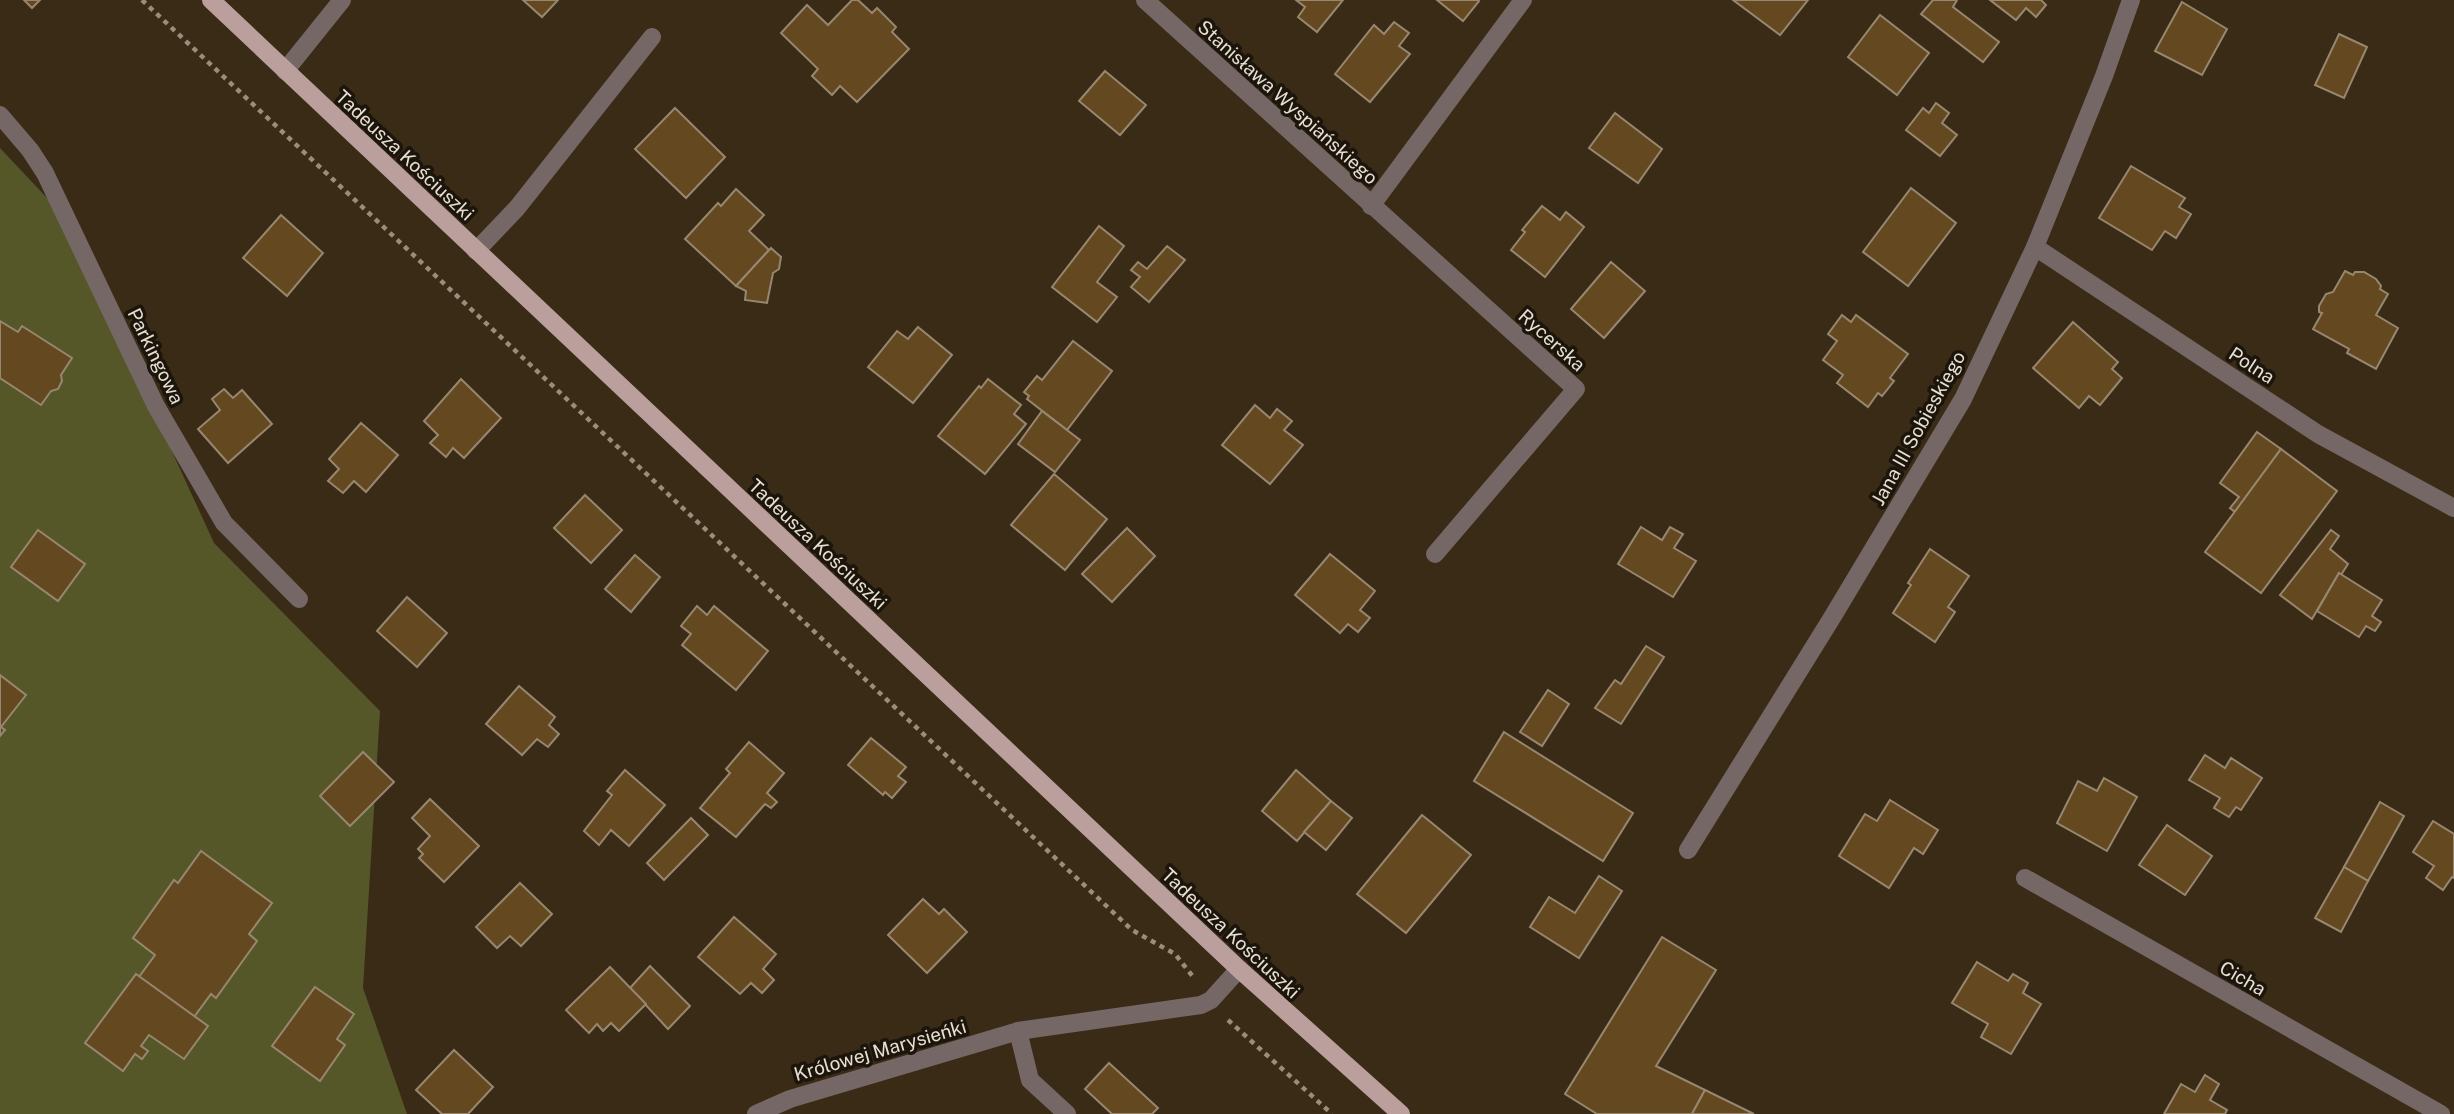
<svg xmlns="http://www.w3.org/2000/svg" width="2454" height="1114" font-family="'Public Sans',sans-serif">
  <rect width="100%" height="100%" fill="#392b16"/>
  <path fill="#565728" d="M0,148l64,68 150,327 166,168 -17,277 44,126h-407z"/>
  <g fill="#644820" stroke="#988770" stroke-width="2">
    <path d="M24,0h16l-8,8z"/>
    <path d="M523,0h35l-16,17z"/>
    <path d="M852,0h6l14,13 5,-5 19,19 -4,5 17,17 -52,53 -17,-16 -8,9 -20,-19 6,-7 -37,-36 26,-28 21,20z"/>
    <path d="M1296,0h47l-26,32 -19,-15 7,-10z"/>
    <path d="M1437,0h41l1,1 -16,20z"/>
    <path d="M1733,0h75l-28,35z"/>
    <path d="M1933,0h24l-4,7 46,35 -16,20 -62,-48z"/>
    <path d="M1990,0h51l5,5 -10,12 -10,-9 -10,12z"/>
    <path d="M2182,2l45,27 -25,46 -47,-24z"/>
    <path d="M1880,15l49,38 -32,42 -49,-38z"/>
    <path d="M1394,22l15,11 -10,13 11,8 -40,48 -35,-28 39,-49 10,9z"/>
    <path d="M2339,34l28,13 -23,51 -29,-13z"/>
    <path d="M1105,71l41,34 -26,30 -41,-34z"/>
    <path d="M1936,103l13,10 -7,10 15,12 -17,21 -34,-26 17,-22 6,5z"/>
    <path d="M675,108l50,49 -39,41 -51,-49z"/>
    <path d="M1615,113l47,36 -24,34 -49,-35z"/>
    <path d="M2131,166l54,32 -6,9 12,7 -15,24 -11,-7 -13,19 -53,-32z"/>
    <path d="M1911,188l45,35 -48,63 -45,-34z"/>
    <path d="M736,189l28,26 -15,16 20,19 -33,36 -51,-47 33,-36 3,3z"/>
    <path d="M1542,206l18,14 6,-8 18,15 -39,50 -34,-27 14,-18 -3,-2z"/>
    <path d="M281,215l42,38 -36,43 -44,-38z"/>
    <path d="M1099,226l25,20 -27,36 20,15 -20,25 -45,-35z"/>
    <path d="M1167,246l18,14 -36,42 -18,-15 9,-10 -9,-7 7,-8 9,7z"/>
    <path d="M771,248l10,9 -2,12 -6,4 -6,30 -22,-3 1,-9 -10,-5z"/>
    <path d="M1611,262l34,29 -41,47 -33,-29z"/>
    <path d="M2345,271l8,4 2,-3h9l12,7 5,7 -1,3 8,5 -12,21 22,13 -22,41 -29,-16 2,-4 -36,-20 9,-16 -3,-1v-6l7,-12 7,-2z"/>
    <path d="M1842,315l9,7 5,-7 52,39 -18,24 4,3 -12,15 -4,-3 -10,14 -31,-24 6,-8 -20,-15 14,-19 -9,-7z"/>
    <path d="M0,321l18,11 4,-6 50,32 -11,17 1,6 -4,8 -7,2 -10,14 -41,-27z"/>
    <path d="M2073,322l45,40 -6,7 10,9 -22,27 -11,-9 -10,12 -46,-40z"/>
    <path d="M918,327l34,28 -39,48 -45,-36 29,-36 11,8z"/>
    <path d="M1073,341l39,30 -45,59 -40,-31 2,-3 -5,-4 13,-16 5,4z"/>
    <path d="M461,379l40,39 -37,40 -11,-10 -7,9 -16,-14 8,-8 -14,-14z"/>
    <path d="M988,379l33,26 -7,9 12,10 -41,50 -47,-38 41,-50 2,2z"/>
    <path d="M224,389l9,9 9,-8 30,34 -44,39 -30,-34 22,-19 -8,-11z"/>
    <path d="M1255,405l15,13 7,-9 15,12 -8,9 19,15 -33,39 -48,-39z"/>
    <path d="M1042,411l38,29 -25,32 -37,-28z"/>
    <path d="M361,423l37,32 -32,37 -12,-11 -11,12 -15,-12 11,-12 -10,-10z"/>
    <path d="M2257,432l24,17 -46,63 -5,-4 9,-11 -19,-14z"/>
    <path d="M2281,449l56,42 -76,102 -56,-41z"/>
    <path d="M1054,474l53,45 -42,51 -54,-45z"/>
    <path d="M585,495l37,35 -31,33 -37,-35z"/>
    <path d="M1641,527l21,13 8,-13 13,7 -9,14 22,13 -23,36 -55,-33z"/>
    <path d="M1127,528l28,28 -43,46 -30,-28z"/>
    <path d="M38,530l47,34 -27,37 -47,-34z"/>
    <path d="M2331,530l8,6 -9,13 18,15 -7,11 -2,-2 -27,46 -32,-24z"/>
    <path d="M1930,549l39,27 -21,31 7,5 -20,30 -42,-29 18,-28 -3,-2z"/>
    <path d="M1330,554l45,37 -15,19 10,8 -12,14 -10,-8 -8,9 -45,-38z"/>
    <path d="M635,555l25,22 -29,35 -26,-23z"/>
    <path d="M2339,573l43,27 -10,16 9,6 -6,9 -9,-5 -7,11 -42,-26z"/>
    <path d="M407,597l40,36 -30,34 -40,-36z"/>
    <path d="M697,606l10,9 7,-9 54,45 -32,39 -54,-45 9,-11 -10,-8z"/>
    <path d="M1646,646l18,11 -43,67 -26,-16 20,-28 6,4z"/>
    <path d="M0,675l26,20 -25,32 4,3 -5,6z"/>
    <path d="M519,686l36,31 -6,8 10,9 -11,13 -11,-8 -15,16 -36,-31z"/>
    <path d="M1548,690l21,14 -27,42 -22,-14z"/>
    <path d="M1504,732l129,81 -30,48 -129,-80z"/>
    <path d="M871,738l35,29 -8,9 8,6 -14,16 -7,-6 -2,3 -35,-30z"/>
    <path d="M749,742l35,31 -17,20 10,9 -6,6 -6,-4 -29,33 -36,-29 30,-35 -4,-4z"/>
    <path d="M363,752l31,30 -44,44 -30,-30z"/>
    <path d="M2205,755l20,13 6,-10 31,20 -21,32 -5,-3 -7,10 -15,-9 6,-10 -31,-18z"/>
    <path d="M625,770l40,35 -36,41 -18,-16 -12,15 -15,-14 28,-36 -5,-4z"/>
    <path d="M1296,770l35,31 -34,40 -35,-30z"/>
    <path d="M2104,778l33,19 -30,54 -50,-28 21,-42 19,10z"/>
    <path d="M430,799l49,47 -35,36 -25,-24 4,-4 -5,-5 12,-13 -18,-18z"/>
    <path d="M1890,800l48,30 -15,24 -9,-6 -25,40 -50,-32 26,-42 12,7z"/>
    <path d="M1331,801l21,17 -26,32 -22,-18z"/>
    <path d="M2380,802l24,14 -36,65 -24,-14z"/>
    <path d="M1422,815l49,40 -65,78 -49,-39z"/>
    <path d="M691,818l17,17 -44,45 -17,-17z"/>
    <path d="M2433,821l21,13v44l-2,-1 -9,13 -17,-12 8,-12 -21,-14z"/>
    <path d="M2167,825l45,31 -27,39 -46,-30z"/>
    <path d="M201,851l71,52 -23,31 8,7 -41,57 -5,-4 -17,23 -55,-40 16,-22 -22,-17 41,-58 4,3z"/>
    <path d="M2344,867l24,14 -27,51 -26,-14z"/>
    <path d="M1599,876l23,15 -43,67 -49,-31 19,-30 26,16z"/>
    <path d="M520,883l32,31 -31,32 -11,-10 -13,12 -21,-21z"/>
    <path d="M923,899l16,15 5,-5 23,23 -40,41 -39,-38z"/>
    <path d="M734,917l42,37 -13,15 11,11 -12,13 -11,-10 -11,11 -42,-37z"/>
    <path d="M1662,937l54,33 -60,96 49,24 -13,24h-95l-32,-20z"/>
    <path d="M1977,962l31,19 5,-7 15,9 -5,10 18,11 -30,50 -30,-17 7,-13 -36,-21z"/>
    <path d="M650,966l40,40 -22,23 -38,-41z"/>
    <path d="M610,967l36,37 -27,27 -8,-8 -8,8 -6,-7 -8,9 -23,-23z"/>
    <path d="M136,974l72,52 -24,33 -35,-24 -8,11 7,5 -6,8 -7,-5 -12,17 -38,-28z"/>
    <path d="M315,987l39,27 -17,25 8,6 -25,36 -48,-35z"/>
    <path d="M454,1050l39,37 -25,27h-26l-26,-24z"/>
    <path d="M1109,1063l49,45 -6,6h-40l-27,-25z"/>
    <path d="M2205,1075l14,9 -9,16 17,10 -2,4h-61l17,-30 14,8z"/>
    <path d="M1705,1090l49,24h-62z"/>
  </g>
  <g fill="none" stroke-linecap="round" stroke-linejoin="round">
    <g stroke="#998e7d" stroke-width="4.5" stroke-dasharray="5 5" stroke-linecap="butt">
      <path d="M142,0l990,930 43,24 19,24"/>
      <path d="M1228,1020l104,94"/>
    </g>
    <g stroke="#756765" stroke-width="18">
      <path d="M1145,0l431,389 -141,165"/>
      <path d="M285,71l57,-71"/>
      <path d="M0,115l30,35 15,23 111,233 68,117 75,76"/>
      <path d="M1371,206l152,-206"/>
      <path d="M2035,247l283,187 136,74"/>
      <path d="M476,251l41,-43 135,-171"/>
      <path d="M1688,850l145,-234 130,-217 72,-152 69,-171 27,-76"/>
      <path d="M2025,878l416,236"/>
      <path d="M1018,1031l12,49 37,34"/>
      <path d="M756,1114l34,-15 228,-68 183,-26 10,-5 28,-31"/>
    </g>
    <path stroke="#bb9f9c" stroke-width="18" d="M211,0l1028,969 162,145"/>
  </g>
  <g text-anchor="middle" stroke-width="7" stroke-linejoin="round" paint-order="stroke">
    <g font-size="19" fill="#e8dfd2" stroke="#1b150c">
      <text transform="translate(1288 102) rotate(42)" y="7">Stanisława Wyspiańskiego</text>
      <text transform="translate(405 155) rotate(43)" y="7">Tadeusza Kościuszki</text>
      <text transform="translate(1552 340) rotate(42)" y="7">Rycerska</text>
      <text transform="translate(156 356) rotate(64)" y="7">Parkingowa</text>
      <text transform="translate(2252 365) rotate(33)" y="7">Polna</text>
      <text transform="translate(1918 428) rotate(-61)" y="7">Jana III Sobieskiego</text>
      <text transform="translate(818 544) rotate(43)" y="7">Tadeusza Kościuszki</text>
      <text transform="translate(1231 933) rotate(43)" y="7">Tadeusza Kościuszki</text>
      <text transform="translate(2243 978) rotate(30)" y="7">Cicha</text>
      <text transform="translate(880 1050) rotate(-16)" y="7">Królowej Marysieńki</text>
    </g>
  </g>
</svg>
